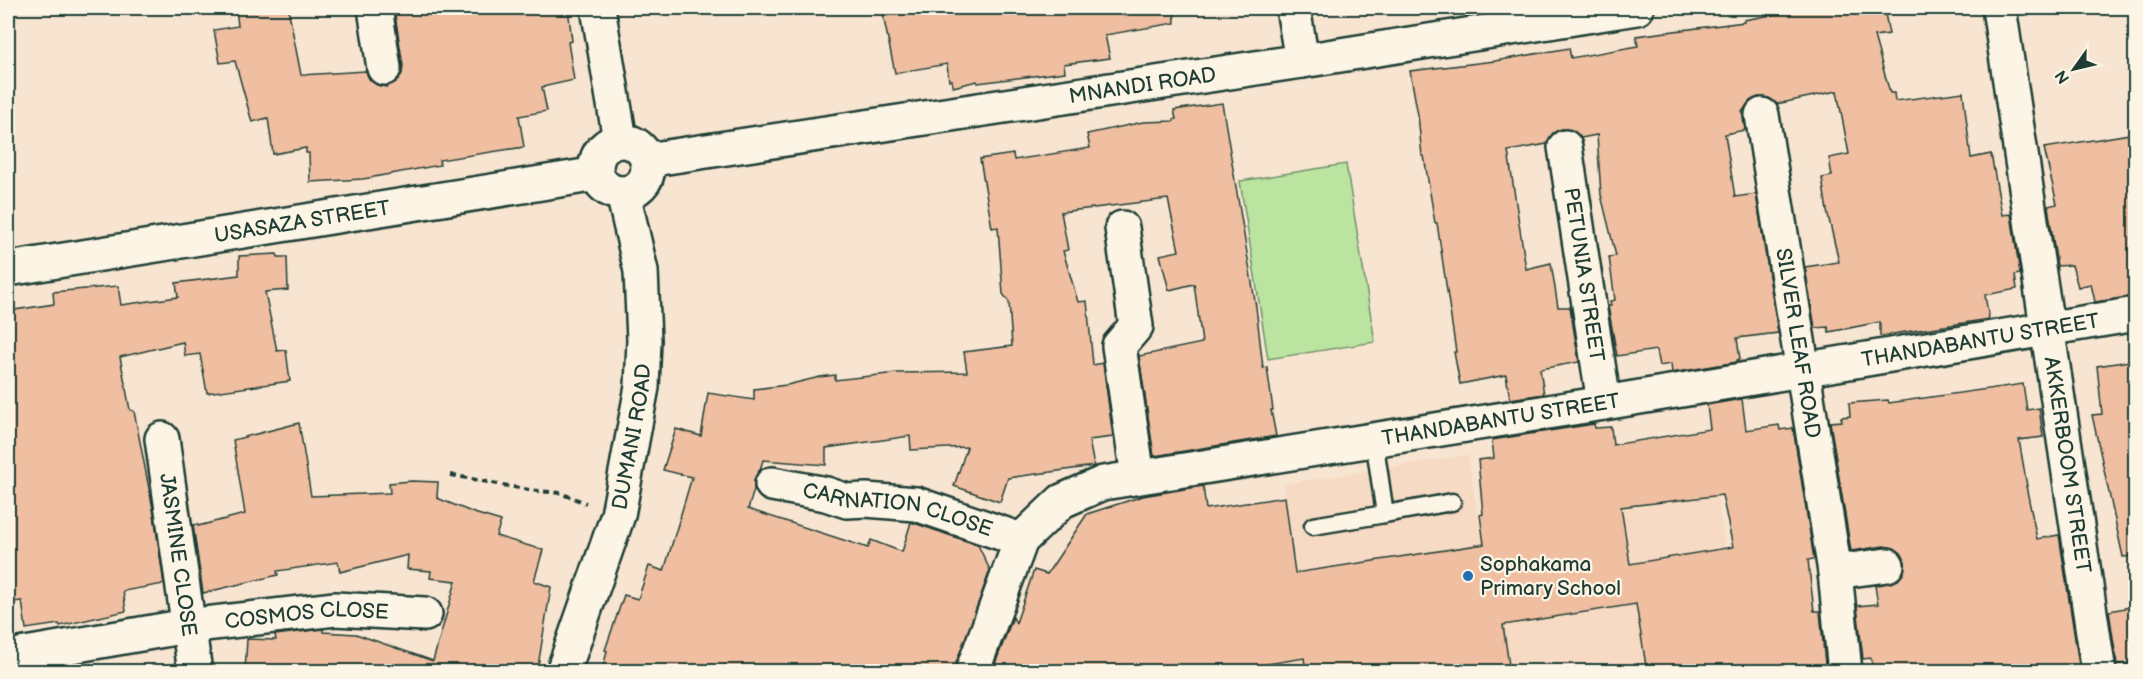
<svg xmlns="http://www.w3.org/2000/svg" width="2143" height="679" font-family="'Balsamiq Sans',sans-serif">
  <rect width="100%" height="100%" fill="#f8e5d1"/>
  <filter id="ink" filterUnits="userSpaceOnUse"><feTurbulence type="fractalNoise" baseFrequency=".0167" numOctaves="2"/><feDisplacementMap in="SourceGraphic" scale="12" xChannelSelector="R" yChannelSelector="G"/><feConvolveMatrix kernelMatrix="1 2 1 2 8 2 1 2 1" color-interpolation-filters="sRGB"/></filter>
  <g filter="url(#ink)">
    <path fill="#f6dac3" d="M1468,455l12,77 237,-38 28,177 -660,1 29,-82 182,-29 -12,-77z"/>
    <path fill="#bbe4a1" stroke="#6d906a" stroke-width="1.5" d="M1346,164l29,178 -107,17 -28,-178z"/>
    <g fill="#f0bfa1" stroke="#1f3d34" stroke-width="1.5" fill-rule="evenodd">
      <path d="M236,8h52l13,67 65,-4 4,9 7,5 9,2 10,-5 6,-8 1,-8 -9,-58h174l4,33 -4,1 6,38 -32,7 5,24 -28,5 5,31 -85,13 1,5 -77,14 -53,3 -1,-29h-3v-5l-33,6 -5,-36 -16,4 -17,-61 -15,2 -6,-33 24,-4z"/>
      <path d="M921,8h253l1,15 -70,12 5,23 -46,6 1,8 -87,11 -1,-2 -24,6 -1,-7 -3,1 -2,-17 -52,9 -12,-58z"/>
      <path d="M1810,8h74l5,26 -15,2 16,57h4l1,8 68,-9 8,66 20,-4 11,61 9,-1 9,60 -5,1 2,14 -32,6 4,24 -109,17v-14l-51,10 -1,-5 -13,1 -10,-61 34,-5 -12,-51 -5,-33 10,-2 -3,-18 20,-4 -12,-63 -60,13 -8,-6 -11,-1 -8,4 -8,11 3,18 -20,4 10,63 21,-3 22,139 -41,5 3,21 -3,1v2l-65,11 -1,-9 -12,2 -3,-16 -39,6 -9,-50h3l-1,-5 5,-1 -6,-43 7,-1 -15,-61 -4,-60 -16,3 -9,-8 -10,-1 -9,4 -6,11 -39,7 18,118 25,-6 7,44h12l9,55 -39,7 4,25 -34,5 -4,-24 -46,9 -6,-32h2l-19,-129h-2l-11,-67h-2l-4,-41 -8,-44 85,-10 74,-13 2,10 67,-12 -2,-10 108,-14v-2z"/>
      <path d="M1222,103l34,204 7,61 4,-1 6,43h-2l5,26 -122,20 -15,-100 63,-13 -8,-59 -25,6 -9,-35 19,-4 -11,-52 -107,13 7,38 -5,1 15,51 9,-1 6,64 10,-2 10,74 -24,3 5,26 -86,12 -8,24 -46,-16 13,-39 -56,3 -1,-14 -84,12v17l-63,-5 -3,10 -6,10v10l-6,19 120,39 3,-8 31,12 9,-30 67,23 12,25 -36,102h-352l5,-21 -2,-1 19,-55 14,4 11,-33 15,5 28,-94 -29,-7 13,-41 25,7 7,-43 46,7v-11l33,-4 33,-8 15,-2v5l62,-7 70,-1 -3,-20 48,-6 -3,-44 -6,-8 -5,-67 -6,1 -12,-69 33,-5 1,6 76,-12 -3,-14 56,-12 31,-1v-2h2l-2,-9z"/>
      <path d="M2136,133v163l-41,6 -4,-18 -13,3 -6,-22 -15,1 -9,-60 9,-2 -13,-56z"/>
      <path d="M277,254l1,3h9l1,33 -23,2 12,59 9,-1 4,31 -83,12 -7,-39 -15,2 -2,-14 -63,15 10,53 4,1 20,103 10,70 -41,7 3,20 -66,15 -1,-2 -33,5 -4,-28 -10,1 -4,-34v-199h5l-5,-34v-24l46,-7 -1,-12 65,-6 3,19 57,-8 -2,-14 63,-8v-19z"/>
      <path d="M2136,360v196l-13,1 -31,-142 10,-1 -5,-48z"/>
      <path d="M2023,384l4,26 12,-2 4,29 -24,3 8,46h-1l11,53 22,-4 20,130h-6v7h-200l-2,-14 -8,1 -6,-53 21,-2 -3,-18 23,-6 6,-7 1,-11 -4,-9 -7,-5 -10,-2 -33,5 -21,-129 12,-1 -1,-4 9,-1 -1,-13 39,-3 1,3z"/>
      <path d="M1742,399l4,31 33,-5 1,5 13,-2 21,131 -6,1 6,51h6l5,53 -8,2 1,6h-171l-11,-68 -133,21 7,47h-204l-2,-14 -85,14h-227l21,-55 3,6 18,-53 13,4 40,-60 56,-18 60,-10 3,23 79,-12 10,76 189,-29 -4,-29 3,-1 -5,-54 16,-2 -2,-18 102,-16 1,4 16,-1 2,18 97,-16 -3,-24zM1722,495l11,52 -103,17 -9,-57z"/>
      <path d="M299,423l12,73 79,-3 -1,-10 23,-2 26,1 -1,16 37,15 27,8 -5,15 47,14 -9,31 17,6 -14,85h-292l2,-33 29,1 -1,-5 48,-6v3l33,2 77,27 23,-80 -26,-3 1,-7 -24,-2 1,-14 -68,17 -2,-10 -61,9 1,4 -75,18 -10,-68 4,-1 1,2 47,-12 -12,-74z"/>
      <path d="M2136,606v57l-19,1 -8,-53z"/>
    </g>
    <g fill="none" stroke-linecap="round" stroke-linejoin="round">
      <defs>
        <g id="lane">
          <path d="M1374,439l11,75 67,-12"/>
          <path d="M1313,526l72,-12"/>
        </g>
        <g id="street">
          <path d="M375,8l9,60"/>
          <path d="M598,8l22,132"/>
          <path d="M1293,8l9,53"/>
          <path id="s1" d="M1999,8l100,664"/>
          <path id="s2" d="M1762,115l73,457 10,100"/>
          <path id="s3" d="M1565,147l39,256"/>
          <path id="s4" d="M647,160l655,-99 335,-53"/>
          <path d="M1122,228l14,98 -17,20 19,131"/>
          <path id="s5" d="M162,439l33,233"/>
          <path id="s6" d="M772,484l54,10 21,7 19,-1 50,4 105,36"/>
          <path d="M1835,572l52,-7"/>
          <path id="s7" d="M8,657l179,-31 148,-17 90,5"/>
          <path id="s8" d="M972,672l49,-132 41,-39 41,-18 501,-80 532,-89"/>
        </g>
        <g id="secondary">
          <circle cx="622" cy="167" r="26"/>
          <path id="s9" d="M8,269l589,-95"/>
          <path id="s10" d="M563,672l55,-157 24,-128 2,-47 -3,-69 -18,-78"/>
        </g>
      </defs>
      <use href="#lane" stroke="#1f3d34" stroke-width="21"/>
      <use href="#street" stroke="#1f3d34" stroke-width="38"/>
      <use href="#secondary" stroke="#1f3d34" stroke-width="38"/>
      <path stroke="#1f3d34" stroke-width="4" stroke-dasharray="6 4.5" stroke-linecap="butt" d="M451,475l78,15 31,3 26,10"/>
      <use href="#lane" stroke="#fcf5e5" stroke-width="16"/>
      <use href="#street" stroke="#fcf5e5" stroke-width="33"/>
      <use href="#secondary" stroke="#fcf5e5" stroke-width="33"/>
    </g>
  </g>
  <circle fill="#1f6fb2" stroke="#fcf5e5" stroke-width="2" cx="1468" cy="576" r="6"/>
  <g text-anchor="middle" stroke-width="4.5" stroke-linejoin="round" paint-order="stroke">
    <g font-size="21" fill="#1f3d34" stroke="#fcf5e5">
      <text dy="7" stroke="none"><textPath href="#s4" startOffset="501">MNANDI ROAD</textPath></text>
      <text dy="7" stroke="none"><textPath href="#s9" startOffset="298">USASAZA STREET</textPath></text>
      <text dy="7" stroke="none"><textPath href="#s3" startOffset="129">PETUNIA STREET</textPath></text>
      <text dy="7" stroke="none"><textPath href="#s8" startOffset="1131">THANDABANTU STREET</textPath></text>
      <text dy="7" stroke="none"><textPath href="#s2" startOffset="231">SILVER LEAF ROAD</textPath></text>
      <text dy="7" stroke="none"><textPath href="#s8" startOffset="645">THANDABANTU STREET</textPath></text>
      <text dy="7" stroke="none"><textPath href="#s10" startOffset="246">DUMANI ROAD</textPath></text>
      <text dy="7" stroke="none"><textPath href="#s1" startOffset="462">AKKERBOOM STREET</textPath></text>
      <text dy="7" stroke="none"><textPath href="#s6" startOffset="129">CARNATION CLOSE</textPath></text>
      <text dy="7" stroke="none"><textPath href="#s5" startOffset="117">JASMINE CLOSE</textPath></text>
      <text dy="7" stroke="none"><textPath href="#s7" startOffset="302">COSMOS CLOSE</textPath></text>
    </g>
    <g font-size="21" fill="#1f3d34" stroke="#fcf5e5" text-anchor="start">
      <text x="1480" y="571">Sophakama<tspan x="1480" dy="24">Primary School</tspan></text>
    </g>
  </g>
  <rect width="2143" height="679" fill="none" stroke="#fcf5e5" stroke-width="30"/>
  <rect x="15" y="15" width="2113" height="649" fill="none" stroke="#1f3d34" stroke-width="2" filter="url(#ink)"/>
  <g transform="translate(2074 69) rotate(236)" stroke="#fcf5e5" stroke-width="4.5" paint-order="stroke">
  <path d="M0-4.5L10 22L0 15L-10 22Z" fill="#1f3d34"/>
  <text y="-9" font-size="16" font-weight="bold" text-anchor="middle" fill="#1f3d34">N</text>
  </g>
</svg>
